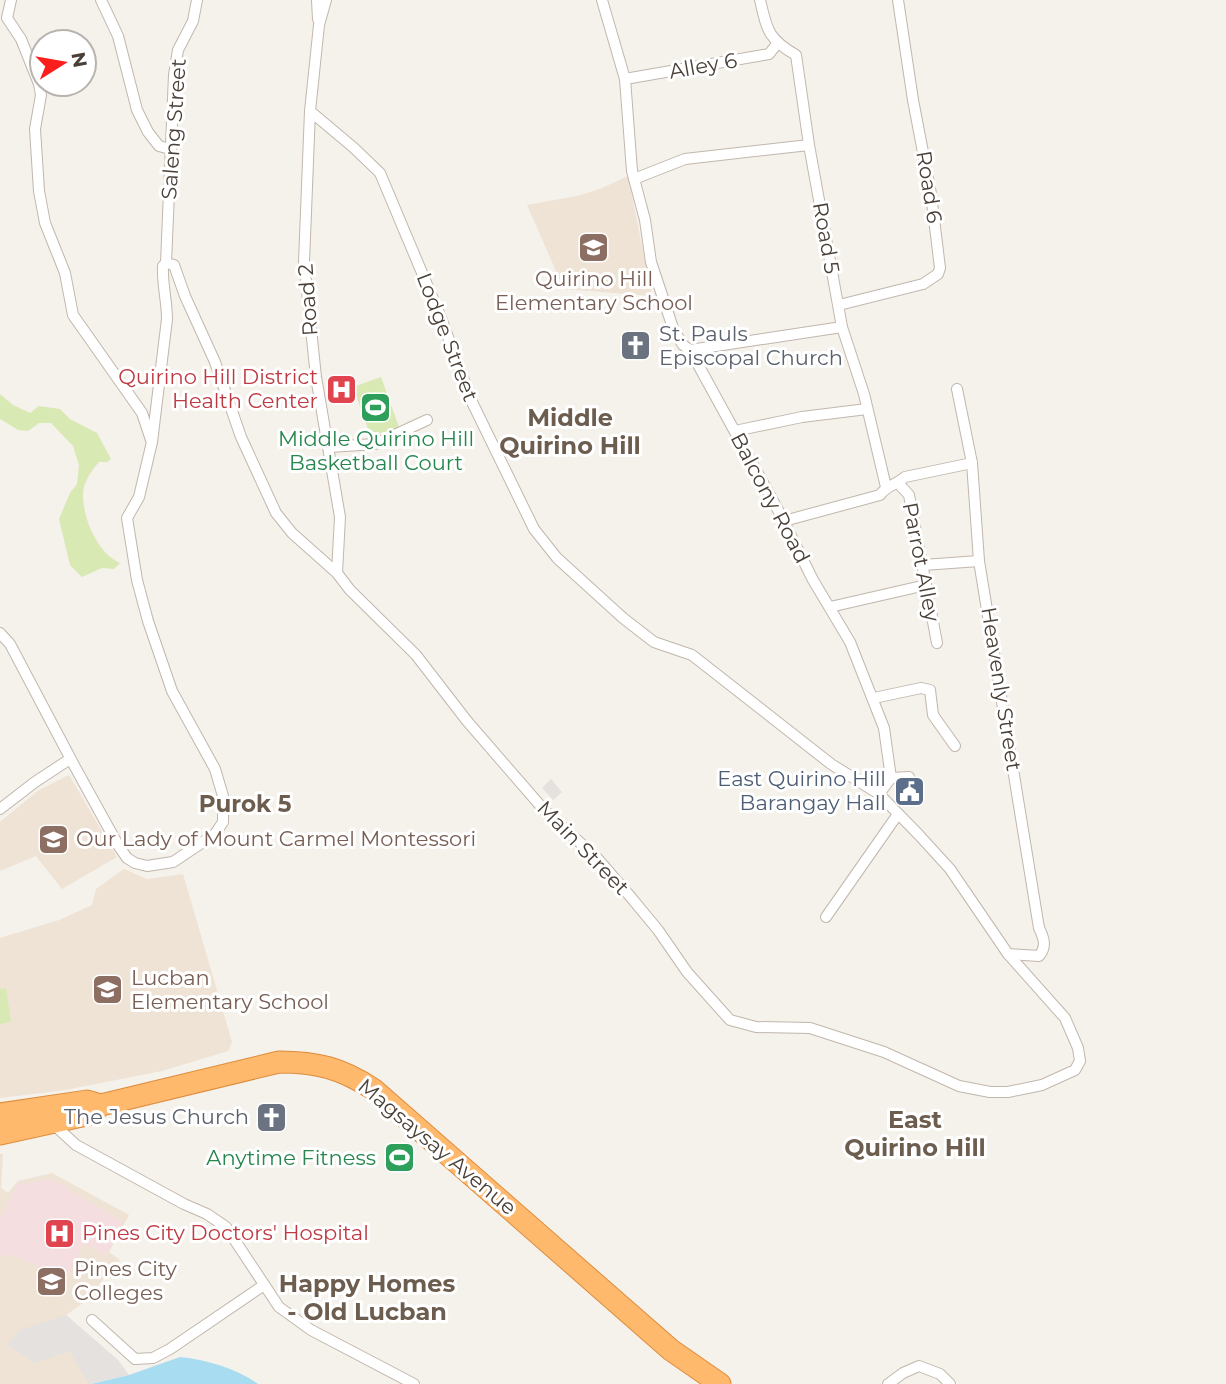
<svg xmlns="http://www.w3.org/2000/svg" width="1226" height="1384" font-family="Montserrat,sans-serif">
  <rect width="100%" height="100%" fill="#f5f1eb"/>
  <g fill="#eee3d5">
    <path d="M628,176l24,120 -88,-7 -37,-84 50,-9 23,-7z"/>
    <path d="M69,775l48,82 -55,32 -26,-33 -36,15v-49l39,-32z"/>
    <path d="M124,869l23,10 36,-5 49,168 -4,9 -66,20 -97,19 -65,8v-160l59,-18 33,-15 4,-16z"/>
    <path d="M0,1154h3l-2,34 7,5 10,-12 34,-8 77,42 -20,37 11,8 -37,43 -17,12 53,46 -28,23h-91z"/>
  </g>
  <path fill="#f5dedf" d="M51,1179l72,43 -17,33 -23,-11 -17,36 -54,-26 -12,4v-42l4,-2 13,-29z"/>
  <g fill="#d9e9b4">
    <path d="M381,377l18,50 -28,10 -18,-50z"/>
    <path d="M0,394l13,11 17,8 9,-7 21,3 10,10 27,14 14,26 -4,3h-8c-8,9 -17,22 -16,35 1,24 15,56 37,66l-6,6 -12,-1 -20,9 -12,-12 -11,-46 11,-26 7,-9 2,-19 -6,-19 -22,-23h-12l-11,8 -10,-1 -18,-11z"/>
    <path d="M6,988l5,34 -11,2v-35z"/>
  </g>
  <g fill="#e4e1df">
    <path d="M551,779l11,13 -9,8 -11,-12z"/>
    <path d="M66,1315l53,46 10,14 -40,9 -19,-33 -35,12 -28,-18 13,-15z"/>
  </g>
  <path fill="#a8ddf1" d="M180,1357c27,3 56,11 78,27h-167l38,-9z"/>
  <g fill="none" stroke-linecap="round" stroke-linejoin="round">
    <defs>
      <g id="street">
        <path d="M11,0l-4,18 14,21 18,45 2,11 -6,34 4,62 6,32 20,50 8,42 69,98 9,27"/>
        <path d="M101,0l17,36 19,74 11,22 11,14 11,3"/>
        <path d="M317,0l1,19"/>
        <path d="M326,0l-7,25 -9,86 -6,151 12,115 24,140 -3,56"/>
        <path d="M602,0l23,79 7,92 13,49 6,42 23,69 9,14 7,5 89,162 34,68 37,62 34,86 7,50 -12,16"/>
        <path d="M760,0c7,30 8,39 36,55l13,90 33,182 22,67 22,93"/>
        <path d="M625,79l144,-25 8,-10"/>
        <path d="M634,179l51,-20 124,-14"/>
        <path d="M166,263l8,2 11,31 30,66 26,75 35,76 16,20 45,40 13,17 66,65 51,66 78,90 52,47 32,37 29,35 29,42 43,48 26,7 54,1 74,24 75,34 31,6h18l34,-7 33,-15 5,-9 -2,-13 -13,-30 -57,-64 -58,-85 -31,-34 -40,-41 -48,-30 -139,-109 -38,-13 -31,-24 -66,-60 -23,-29 -62,-127 -31,-84 -61,-145 -26,-25 -44,-37"/>
        <path d="M839,305l84,-21 15,-10 2,-6 -9,-74 -18,-94 -15,-100"/>
        <path d="M690,350l152,-23"/>
        <path d="M957,389l15,74 7,98 60,367c5,10 8,19 0,28l-31,-2"/>
        <path d="M735,431l67,-14 65,-8"/>
        <path d="M330,447l45,-3 52,-24"/>
        <path d="M898,483l11,12 28,148"/>
        <path d="M784,521l96,-26c7,-10 16,-10 25,-18l67,-14"/>
        <path d="M923,565l56,-4"/>
        <path d="M830,607l96,-22"/>
        <path d="M0,633l10,11 65,123 43,78 9,13 8,5 12,3 26,-4 42,-28 8,-12v-26l-8,-27 -43,-78 -24,-70 -11,-41 -10,-62 12,-21 13,-55 15,-123c0,-18 -5,-35 -4,-53l3,-3 8,-188 4,-25 15,-29 4,-21"/>
        <path d="M874,698l47,-10 9,2 3,25 22,31"/>
        <path d="M891,778l18,-1"/>
        <path d="M0,809l35,-27 35,-23"/>
        <path d="M826,917l72,-103"/>
        <path d="M52,1123l24,22 108,59 23,10 19,13 53,80 32,23 103,54"/>
        <path d="M92,1320l43,39 18,-1 17,-9 94,-64"/>
        <path d="M888,1384l15,-11 16,-7 21,8 10,10"/>
      </g>
      <g id="highway">
        <path d="M0,1114l87,-13 14,4"/>
        <path d="M0,1134l91,-20 10,-9 178,-43c38,0 62,6 94,27l298,261 49,34"/>
      </g>
    </defs>
    <use href="#street" stroke="#c1b7ad" stroke-width="12"/>
    <use href="#highway" stroke="#de8c3b" stroke-width="23"/>
    <use href="#street" stroke="#fff" stroke-width="10"/>
    <use href="#highway" stroke="#feb96d" stroke-width="21"/>
  </g>
  <defs>
    <symbol id="school-square" viewBox="-11 -11 22 22"><rect x="-9" y="-9" width="18" height="18" rx="4" fill="#8d6e63" stroke="#fff"/><path d="M0-5L7-2L0 1L-7-2ZM-4 1L0 2.5L4 1V4Q0 6-4 4Z" fill="#fff"/></symbol>
    <symbol id="church-square" viewBox="-11 -11 22 22"><rect x="-9" y="-9" width="18" height="18" rx="4" fill="#6b7280" stroke="#fff"/><path d="M-1.2-6h2.4v3.5h3.3v2.4h-3.3V6h-2.4V-.1h-3.3v-2.4h3.3Z" fill="#fff"/></symbol>
    <symbol id="hospital-square" viewBox="-11 -11 22 22"><rect x="-9" y="-9" width="18" height="18" rx="4" fill="#e0444e" stroke="#fff"/><path d="M-5-5h3v3.5h4V-5h3V5h-3V1.5h-4V5h-3Z" fill="#fff"/></symbol>
    <symbol id="stadium-square" viewBox="-11 -11 22 22"><rect x="-9" y="-9" width="18" height="18" rx="4" fill="#2e9e5b" stroke="#fff"/><path d="M0-5a6.5 5 0 1 0 0 10a6.5 5 0 1 0 0-10ZM-3.5-1.8h7v3.6h-7Z" fill="#fff"/></symbol>
    <symbol id="civic-square" viewBox="-11 -11 22 22"><rect x="-9" y="-9" width="18" height="18" rx="4" fill="#5c6f8a" stroke="#fff"/><path d="M-.6-6.5H3V-4.5H.6V-3L4-1V1h2V6H-6V1h2V-1L-.6-3ZM-1.2 2.5V6h2.4V2.5Z" fill="#fff"/></symbol>
    <symbol id="university-square" viewBox="-11 -11 22 22"><rect x="-9" y="-9" width="18" height="18" rx="4" fill="#8d6e63" stroke="#fff"/><path d="M0-5L7-2L0 1L-7-2ZM-4 1L0 2.5L4 1V4Q0 6-4 4Z" fill="#fff"/></symbol>
  </defs>
  <g fill-rule="evenodd">
    <use href="#school-square" x="576" y="230" width="35" height="35"/>
    <use href="#church-square" x="618" y="328" width="35" height="35"/>
    <use href="#hospital-square" x="324" y="372" width="35" height="35"/>
    <use href="#stadium-square" x="358" y="390" width="35" height="35"/>
    <use href="#civic-square" x="892" y="774" width="35" height="35"/>
    <use href="#school-square" x="36" y="822" width="35" height="35"/>
    <use href="#school-square" x="90" y="972" width="35" height="35"/>
    <use href="#church-square" x="254" y="1100" width="35" height="35"/>
    <use href="#stadium-square" x="382" y="1140" width="35" height="35"/>
    <use href="#hospital-square" x="42" y="1216" width="35" height="35"/>
    <use href="#university-square" x="34" y="1264" width="35" height="35"/>
  </g>
  <g text-anchor="middle" stroke-width="6" stroke-linejoin="round" paint-order="stroke">
    <g font-size="21" fill="#4a4038" stroke="#fff">
      <text transform="translate(703 66) rotate(-10)" y="7">Alley 6</text>
      <text transform="translate(174 129) rotate(-86)" y="7">Saleng Street</text>
      <text transform="translate(929 187) rotate(81)" y="7">Road 6</text>
      <text transform="translate(826 238) rotate(80)" y="7">Road 5</text>
      <text transform="translate(308 300) rotate(-94)" y="7">Road 2</text>
      <text transform="translate(447 337) rotate(69)" y="7">Lodge Street</text>
      <text transform="translate(770 498) rotate(62)" y="7">Balcony Road</text>
      <text transform="translate(921 562) rotate(79)" y="7">Parrot Alley</text>
      <text transform="translate(1001 689) rotate(81)" y="7">Heavenly Street</text>
      <text transform="translate(583 848) rotate(46)" y="7">Main Street</text>
      <text transform="translate(437 1147) rotate(40)" y="7">Magsaysay Avenue</text>
    </g>
    <g font-size="21" fill="#785e54" stroke="#fff" text-anchor="start">
      <text x="594" y="286" text-anchor="middle">Quirino Hill<tspan x="594" dy="24">Elementary School</tspan></text>
      <text x="76" y="846">Our Lady of Mount Carmel Montessori</text>
      <text x="131" y="985">Lucban<tspan x="131" dy="24">Elementary School</tspan></text>
      <text x="74" y="1276">Pines City<tspan x="74" dy="24">Colleges</tspan></text>
    </g>
    <g font-size="21" fill="#5b616d" stroke="#fff" text-anchor="start">
      <text x="659" y="341">St. Pauls<tspan x="659" dy="24">Episcopal Church</tspan></text>
      <text x="249" y="1124" text-anchor="end">The Jesus Church</text>
    </g>
    <g font-size="21" fill="#be3a42" stroke="#fff" text-anchor="end">
      <text x="318" y="384">Quirino Hill District<tspan x="318" dy="24">Health Center</tspan></text>
      <text x="82" y="1240" text-anchor="start">Pines City Doctors' Hospital</text>
    </g>
    <g font-size="21" fill="#27864d" stroke="#fff">
      <text x="376" y="446">Middle Quirino Hill<tspan x="376" dy="24">Basketball Court</tspan></text>
      <text x="376" y="1165" text-anchor="end">Anytime Fitness</text>
    </g>
    <g font-size="21" fill="#4e5e75" stroke="#fff" text-anchor="end">
      <text x="886" y="786">East Quirino Hill<tspan x="886" dy="24">Barangay Hall</tspan></text>
    </g>
    <g font-size="23" font-weight="bold" fill="#6d5d4f" stroke="#fff">
      <text x="245" y="812">Purok 5</text>
    </g>
    <g font-size="24" font-weight="bold" fill="#6d5d4f" stroke="#fff">
      <text x="570" y="426">Middle<tspan x="570" dy="28">Quirino Hill</tspan></text>
      <text x="915" y="1128">East<tspan x="915" dy="28">Quirino Hill</tspan></text>
      <text x="367" y="1292">Happy Homes<tspan x="367" dy="28">- Old Lucban</tspan></text>
    </g>
  </g>
  <g transform="translate(63 63) rotate(79)"><circle r="33" fill="#ffffff" stroke="#b7b3af" stroke-width="2"/>
  <path d="M0-5L12 26L0 18L-12 26Z" fill="#fa1f1d"/>
  <text y="-10" font-size="19" font-weight="bold" text-anchor="middle" fill="#4a4038">N</text>
  </g>
</svg>
